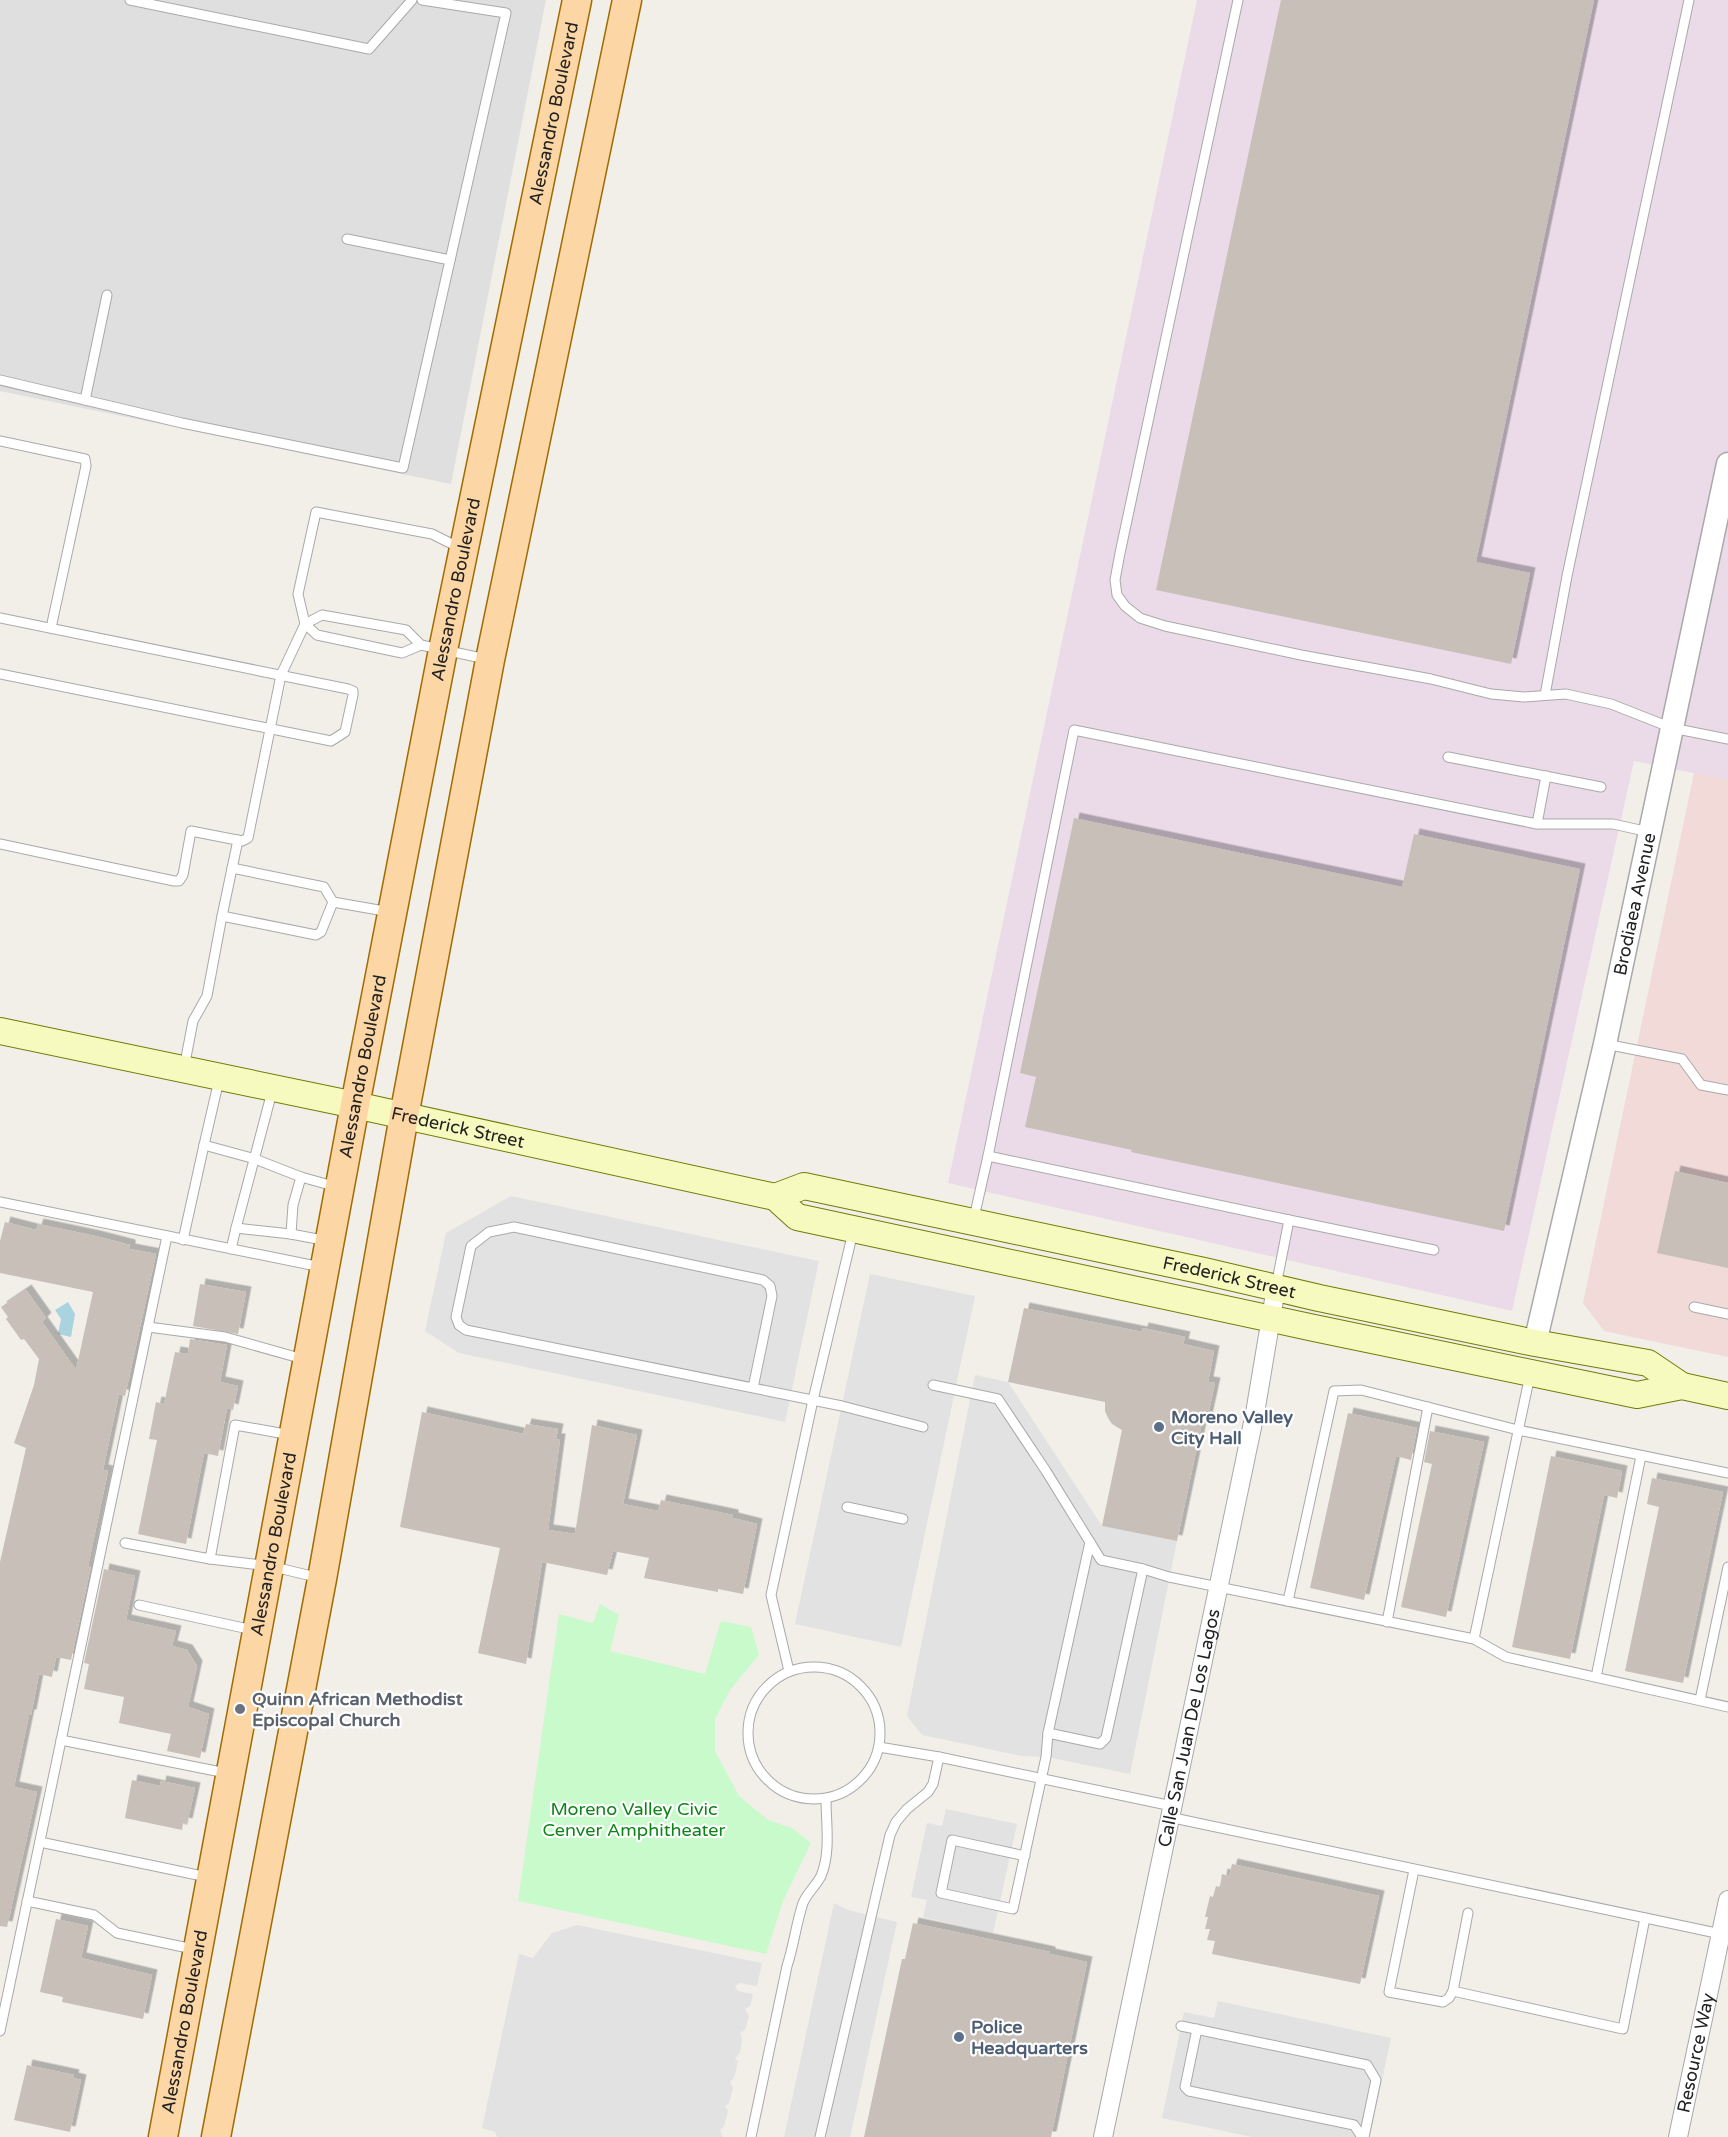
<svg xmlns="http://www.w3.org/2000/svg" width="1728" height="2137" font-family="'Varela Round',sans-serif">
  <defs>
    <filter id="shadow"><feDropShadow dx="5.5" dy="-5.5" stdDeviation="0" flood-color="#0004"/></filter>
  </defs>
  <rect width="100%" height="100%" fill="#f2efe9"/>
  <path fill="#e0dfdf" d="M0,0h546l-95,484 -451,-93z"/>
  <path fill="#f2dad9" d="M1694,773l34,7v577l-124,-26 -21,-28z"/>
  <path fill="#ebdbe8" d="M1197,0h531v780l-94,-19 -122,550 -564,-128z"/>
  <path fill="#c8facc" d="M600,1604l19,11 -9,36 95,23 16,-53 30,6 8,28 -29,35 -15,29v32l24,45 29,24 24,8 19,15 -28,58 -17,53 -248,-53 41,-287 34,9z"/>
  <g fill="#e2e2e2">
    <path d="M511,1196l308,65 -34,161 -326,-69 -34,-22 21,-98z"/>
    <path d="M870,1274l105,22 -74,351 -106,-23z"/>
    <path d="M975,1375l33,7 94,144 75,15 -47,233 -83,-17 -25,-1 -100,-21 -15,-19z"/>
    <path d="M946,1809l71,15 -24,109 -70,-16 4,-17 -16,-3 16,-74 15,3z"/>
    <path d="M834,1903l14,7 49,12 -47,215h-66z"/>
    <path d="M577,1925l185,38 -5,23 -17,-3 -5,3 3,5 15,3 -3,12 -5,3 4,7 -4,14 -5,3 2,6 -2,14 -5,5 3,4 -4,16 -4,4 3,6 -4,15 -4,3 3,5 -4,15 -4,4 3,7h-226l-2,-5 -13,-4 37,-174 14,4 19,-25z"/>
    <path d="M1218,2001l173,37 -21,99h-118l-90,-19 22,-106 30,6z"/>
  </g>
  <path fill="#aad3df" d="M68,1302l7,12 -4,23 -13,-3 3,-15 -6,-9z"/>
  <g fill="#c7bfb8" filter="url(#shadow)">
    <path d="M1281,0h313l-118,562 54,11 -19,91 -355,-74z"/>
    <path d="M1074,818l328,69 12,-53 166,35 -76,362 -373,-79 1,-2 -107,-23 11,-50 -16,-4z"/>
    <path d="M1675,1171l53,12v85l-71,-15z"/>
    <path d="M5,1222l31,8 2,-6 57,12 35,9v4l26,5 -31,142 -6,-2 -16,76 5,1 -20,95h3l-20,94 -15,-3 -4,20 -13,-3 -8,41h-2l-15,72 23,5 -30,135 -7,-1v-364l26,-114 -12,-5 20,-58 5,-26 -15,-20 -3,1 -15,-21 2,-2 -7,-10 25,-17 20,28 -4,4 34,48 17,-78 -93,-19v-32z"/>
    <path d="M200,1284l46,8 -8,42 -45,-8z"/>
    <path d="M1024,1308l118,24 1,-4 42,9 -2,7 31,7 -6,31 7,1 -9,41 -4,-1 -25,118 -75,-15 20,-96 -10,-6 -4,-6 -3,-7v-9l-97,-20z"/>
    <path d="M190,1339l37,6 -7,37 18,4 -5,24 -6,-2 -9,48 -14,-3 -18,91 -48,-10 19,-94 -8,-1 7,-37 8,2 11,-52 13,2z"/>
    <path d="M422,1412l101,22 3,-10 32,5 -2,10h4l-12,91 27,4 17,-109 45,10 -14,69 35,7 3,-11 72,15v3l24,6 -14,70 -25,-5v3l-74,-14 5,-20 -36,-7 -6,24 -65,-13 -16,102 -48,-11 22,-105 -100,-21z"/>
    <path d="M1348,1413l69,15 -6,32 -15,-4 -32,144 -54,-12z"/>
    <path d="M1430,1431l54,11 -38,175 -45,-10 31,-143 -8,-2z"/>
    <path d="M1551,1456l71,15 -5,27 -13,-3 -34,164 -58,-12z"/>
    <path d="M1652,1478l71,14 -40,191 -58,-12 34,-164 -12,-3z"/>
    <path d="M104,1569l31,7 -9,44 50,11 -4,15 15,4 10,16 -9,41 21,7 -9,44 -33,-7 4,-17 -52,-11 5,-26 -40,-8 5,-25 -5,-1z"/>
    <path d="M132,1780l28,6 1,-5 34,7 -8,36 -4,-1 -1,7 -57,-12z"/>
    <path d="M1232,1864l147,32 -19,88 -148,-30 3,-13 -8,-1 3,-11h-5l3,-12h-3l5,-21 3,1 3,-11 4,1 2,-13 7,2z"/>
    <path d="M56,1919l32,7 -7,32 71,17 -9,44 -81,-17 1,-5 -23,-5z"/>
    <path d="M913,1923l137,29v2l37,8 -36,175h-187l38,-178h3z"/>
    <path d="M27,2065l47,10 -1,3 8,2 -11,52 -56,-12z"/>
  </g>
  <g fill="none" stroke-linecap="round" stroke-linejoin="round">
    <defs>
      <g id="service">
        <path d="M130,0l239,49 43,-49"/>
        <path d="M1238,0l-118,553 -5,27 2,15 8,11 15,12 25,8 136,29 130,24 60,15 33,3 42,-3 45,10 61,24 56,11"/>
        <path d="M347,239l103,21"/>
        <path d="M0,380l182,43 221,45 103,-455 -84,-13"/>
        <path d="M85,400l22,-105"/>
        <path d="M0,441l85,18 1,7 -35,162"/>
        <path d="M0,618l348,71 5,2v4l-8,37 -14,9 -331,-67"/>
        <path d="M305,624l17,-9 84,15 15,15 65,14"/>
        <path d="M305,624l12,11 85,18 19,-8"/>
        <path d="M1545,695l22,-119 122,-576"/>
        <path d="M1448,757l153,30"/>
        <path d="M1537,824l9,-48"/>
        <path d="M0,844l174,37h5l4,-6 8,-44 51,10 6,-3 33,-163 24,-51 -7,-30 18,-82 116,22 28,14"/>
        <path d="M232,868l92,19 9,15"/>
        <path d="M222,916l16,-76"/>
        <path d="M1605,1044l77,15 19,26 27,5"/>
        <path d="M184,1068l9,-47 14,-25 15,-80 94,19 5,-3 12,-30 57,10"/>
        <path d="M219,1080l-15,65 51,14 46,18"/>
        <path d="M0,1202l321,65"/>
        <path d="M1289,1220l145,30"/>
        <path d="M973,1222l15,-66"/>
        <path d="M236,1228l37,-140"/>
        <path d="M183,1240l21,-95"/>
        <path d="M328,1241l-37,-7 2,-29 8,-28 36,10"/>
        <path d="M231,1249l5,-21 55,6"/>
        <path d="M1276,1286l13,-66 -301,-64 86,-426 463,94h76l36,8"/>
        <path d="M1694,1307l34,7"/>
        <path d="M148,1327l77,10 78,22"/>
        <path d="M933,1385l65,14 48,72 55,89 42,9 26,8 305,62 32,18 222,50"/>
        <path d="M753,1388l19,-92 -2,-10 -7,-6 -249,-53 -25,5 -18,14 -15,71 3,8 7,5 376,76 81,21"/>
        <path d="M847,1507l56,12"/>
        <path d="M125,1543l85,16 60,7 50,12"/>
        <path d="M210,1559l25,-134 56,10"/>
        <path d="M1288,1601l46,-210 27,-1 157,40 210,43"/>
        <path d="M139,1605l114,25"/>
        <path d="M1387,1622l41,-215"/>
        <path d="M1474,1639l56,-264"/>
        <circle cx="814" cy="1733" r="66"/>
        <path d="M789,1671l-18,-76 42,-195 40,-168"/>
        <path d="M1596,1677l45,-221"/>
        <path d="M1700,1700l28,-133"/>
        <path d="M1048,1733l42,-191"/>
        <path d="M61,1740l165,33"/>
        <path d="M879,1747l60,10 233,49"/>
        <path d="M1169,1817l552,117"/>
        <path d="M40,1842l167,35"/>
        <path d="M1025,1856l-73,-16 -11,53 72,16 33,-152 2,-24 52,11 6,-6 37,-169"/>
        <path d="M1414,1870l-25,122 54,10 6,-4 4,-7 170,38 22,-111"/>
        <path d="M27,1901l67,14 23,18 76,16"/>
        <path d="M1453,1991l15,-78"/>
        <path d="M1181,2026l186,39 9,15 -12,57"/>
        <path d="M1197,2029l-12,58 4,4 165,34 8,12"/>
        <path d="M0,2031l167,-795"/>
        <path d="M751,2137l36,-171c7,-21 9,-42 16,-63 4,-10 13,-17 18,-27 10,-24 5,-52 5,-77"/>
        <path d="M820,2137l70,-302 6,-13 11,-13 21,-17 5,-8 6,-27"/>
      </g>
      <g id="minor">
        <path id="s1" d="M1103,2137l152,-724 21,-125"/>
        <path id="s2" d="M1678,2137l50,-237"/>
      </g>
      <g id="tertiary">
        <path id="s3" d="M1535,1343l70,-299 123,-580"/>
      </g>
      <g id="secondary">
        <path id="s4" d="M0,1031l355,74 420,92 22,20 517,111 323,67 45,-9 46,10"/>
        <path id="s5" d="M775,1197l29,-11 400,85 115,27 216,45 113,20 34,23"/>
      </g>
      <g id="primary">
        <path id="s6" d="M163,2137l192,-1032 88,-455 134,-650"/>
        <path d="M216,2137l106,-558 82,-463 86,-456 137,-660"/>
      </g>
    </defs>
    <use href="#service" stroke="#a9a9a9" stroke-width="11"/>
    <use href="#minor" stroke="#a9a9a9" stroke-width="20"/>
    <use href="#tertiary" stroke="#a9a9a9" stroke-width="25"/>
    <use href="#secondary" stroke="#707d05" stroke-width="28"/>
    <use href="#primary" stroke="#a06b00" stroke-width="31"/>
    <use href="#service" stroke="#fff" stroke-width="9"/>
    <use href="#minor" stroke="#fff" stroke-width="18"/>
    <use href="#tertiary" stroke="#fff" stroke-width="22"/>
    <use href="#secondary" stroke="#f7fabf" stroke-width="26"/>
    <use href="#primary" stroke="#fcd6a4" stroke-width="28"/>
  </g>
  <g fill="#5c6f8a" stroke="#fff" stroke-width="2">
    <circle cx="1159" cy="1427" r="6"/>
    <circle cx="959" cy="2037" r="6"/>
  </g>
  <circle fill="#6b7280" stroke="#fff" stroke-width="2" cx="240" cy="1709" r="6"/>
  <g text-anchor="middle" stroke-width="4.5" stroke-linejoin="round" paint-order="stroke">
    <g font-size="18" fill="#222" stroke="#fff">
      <text dy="6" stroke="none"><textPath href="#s6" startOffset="2061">Alessandro Boulevard</textPath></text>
      <text dy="6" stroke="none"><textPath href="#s6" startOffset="1575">Alessandro Boulevard</textPath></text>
      <text dy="6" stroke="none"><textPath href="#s3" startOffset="450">Brodiaea Avenue</textPath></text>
      <text dy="6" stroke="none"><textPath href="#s6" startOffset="1089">Alessandro Boulevard</textPath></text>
      <text dy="6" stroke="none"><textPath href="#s4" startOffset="468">Frederick Street</textPath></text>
      <text dy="6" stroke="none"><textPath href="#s5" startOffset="466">Frederick Street</textPath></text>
      <text dy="6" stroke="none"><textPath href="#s6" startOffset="603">Alessandro Boulevard</textPath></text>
      <text dy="6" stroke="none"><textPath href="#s1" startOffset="418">Calle San Juan De Los Lagos</textPath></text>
      <text dy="6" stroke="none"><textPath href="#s6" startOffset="117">Alessandro Boulevard</textPath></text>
      <text dy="6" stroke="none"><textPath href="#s2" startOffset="86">Resource Way</textPath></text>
    </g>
    <g font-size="18" font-weight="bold" fill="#4e5e75" stroke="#fff" text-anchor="start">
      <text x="1171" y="1423">Moreno Valley<tspan x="1171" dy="21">City Hall</tspan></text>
      <text x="971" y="2033">Police<tspan x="971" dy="21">Headquarters</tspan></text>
    </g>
    <g font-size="18" font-weight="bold" fill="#5b616d" stroke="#fff" text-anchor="start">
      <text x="252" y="1705">Quinn African Methodist<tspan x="252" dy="21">Episcopal Church</tspan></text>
    </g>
    <g font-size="18" fill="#0c8416" stroke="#fff">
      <text x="634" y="1815">Moreno Valley Civic<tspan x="634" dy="21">Cenver Amphitheater</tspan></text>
    </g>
  </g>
</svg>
